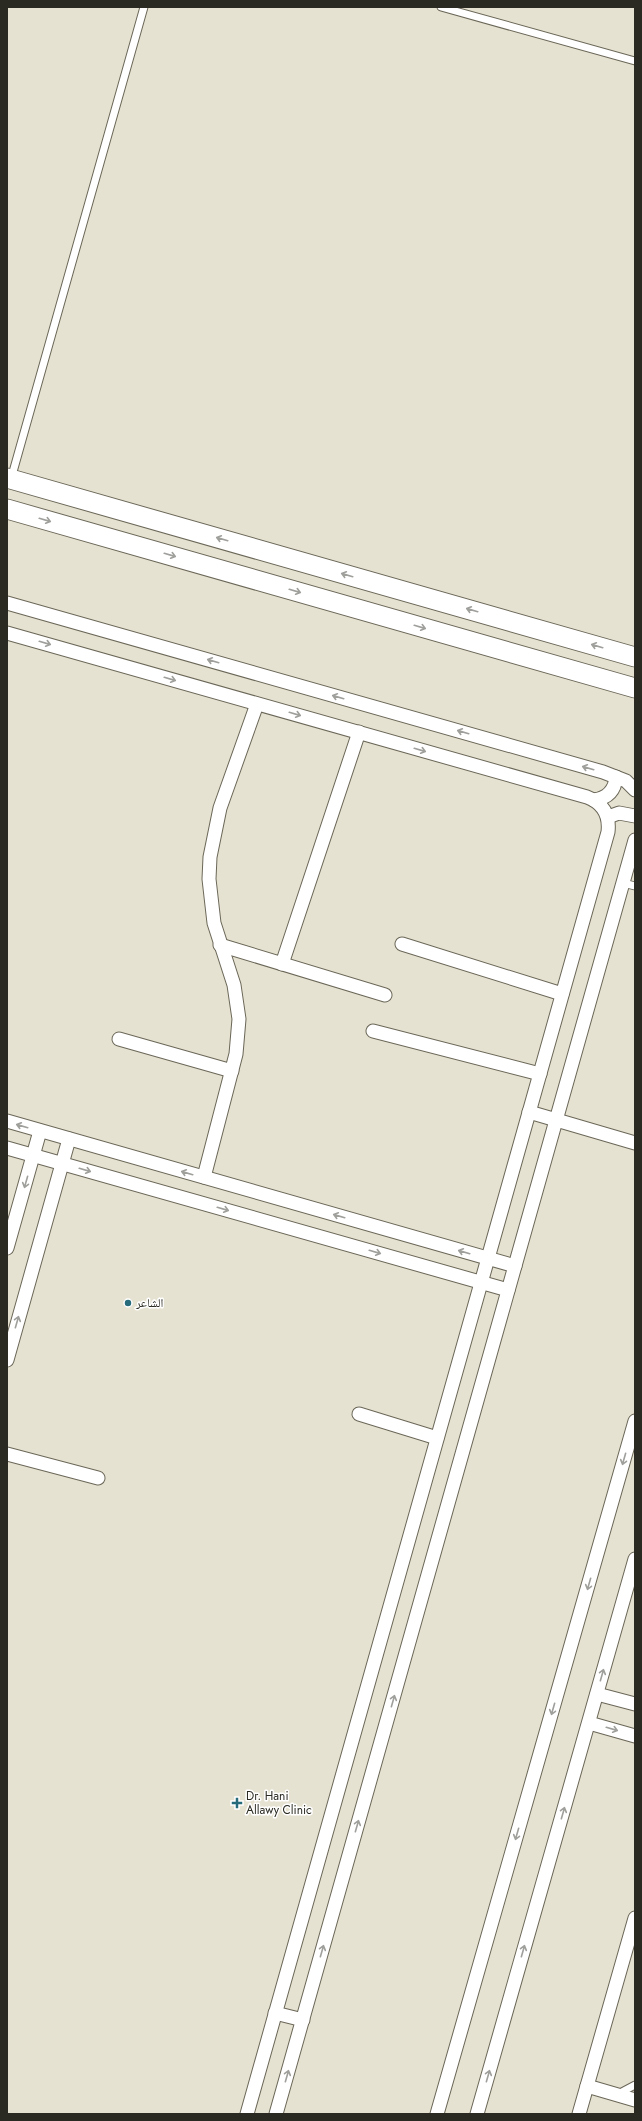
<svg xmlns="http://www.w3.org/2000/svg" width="642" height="2121" font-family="Jost,'Noto Naskh Arabic',sans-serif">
  <rect width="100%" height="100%" fill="#e6e2d1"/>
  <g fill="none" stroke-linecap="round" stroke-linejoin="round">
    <defs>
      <g id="lane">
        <path d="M441,7l194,54"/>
        <path d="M11,479l133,-472"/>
        <path d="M623,883l12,3"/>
        <path d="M618,2094l17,-9"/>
      </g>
      <g id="street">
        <path d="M7,603l596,169 23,9 9,9"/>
        <path d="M7,633l580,164c16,6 23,18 21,35l-361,1282"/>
        <path d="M594,800c14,-2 21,-10 22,-23"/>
        <path d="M608,817l11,-4 16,3"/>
        <path d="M402,944l160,50"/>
        <path d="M220,945l165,50"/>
        <path d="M282,964l77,-232"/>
        <path d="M373,1031l167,43"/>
        <path d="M119,1039l113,32"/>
        <path d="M529,1112l106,31"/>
        <path d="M7,1121l508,145"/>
        <path d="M7,1148l501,142"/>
        <path d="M204,1177l32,-123 3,-35 -5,-34 -20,-62 -5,-44 1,-22 10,-49 37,-104"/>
        <path d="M7,1248l33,-117"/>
        <path d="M7,1360l62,-221"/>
        <path d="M359,1414l78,24"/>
        <path d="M7,1454l91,24"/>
        <path d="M597,1694l38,10"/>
        <path d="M589,1723l46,13"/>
        <path d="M275,2013l28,7"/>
        <path d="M587,2086l48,14"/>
        <path d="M276,2114l359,-1274"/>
        <path d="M437,2114l198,-693"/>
        <path d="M477,2114l158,-555"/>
        <path d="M579,2114l56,-196"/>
      </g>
      <g id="secondary">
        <path d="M7,478l628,179"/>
        <path d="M7,509l628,179"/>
      </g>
    </defs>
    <use href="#lane" stroke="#6b6758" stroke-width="9"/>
    <use href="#street" stroke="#6b6758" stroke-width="15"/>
    <use href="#secondary" stroke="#6b6758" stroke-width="21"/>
    <use href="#lane" stroke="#fff" stroke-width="7"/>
    <use href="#street" stroke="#fff" stroke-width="13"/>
    <use href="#secondary" stroke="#fff" stroke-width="19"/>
  </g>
  <defs><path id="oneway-shaft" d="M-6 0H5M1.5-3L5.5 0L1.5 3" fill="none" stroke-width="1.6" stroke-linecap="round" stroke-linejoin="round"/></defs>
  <g stroke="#9f9f9c">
    <use href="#oneway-shaft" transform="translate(45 520) rotate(16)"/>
    <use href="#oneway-shaft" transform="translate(222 539) rotate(-164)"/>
    <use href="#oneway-shaft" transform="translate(170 555) rotate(16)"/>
    <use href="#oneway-shaft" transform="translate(347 575) rotate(-164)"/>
    <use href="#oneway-shaft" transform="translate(295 591) rotate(16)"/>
    <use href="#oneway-shaft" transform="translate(472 610) rotate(-164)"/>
    <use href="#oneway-shaft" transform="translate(420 627) rotate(16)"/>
    <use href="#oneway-shaft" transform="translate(45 643) rotate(16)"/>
    <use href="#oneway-shaft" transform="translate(597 646) rotate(-164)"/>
    <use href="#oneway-shaft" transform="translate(213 661) rotate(-164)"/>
    <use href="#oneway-shaft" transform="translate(170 679) rotate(16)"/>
    <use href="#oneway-shaft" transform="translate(338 697) rotate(-164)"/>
    <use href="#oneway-shaft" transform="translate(295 714) rotate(16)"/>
    <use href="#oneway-shaft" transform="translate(463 732) rotate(-164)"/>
    <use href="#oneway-shaft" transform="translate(420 750) rotate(16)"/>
    <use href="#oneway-shaft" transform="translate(588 768) rotate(-164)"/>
    <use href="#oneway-shaft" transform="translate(22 1126) rotate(-164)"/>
    <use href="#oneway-shaft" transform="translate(85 1170) rotate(16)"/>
    <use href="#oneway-shaft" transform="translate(187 1173) rotate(-164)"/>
    <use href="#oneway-shaft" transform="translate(26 1182) rotate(106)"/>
    <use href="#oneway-shaft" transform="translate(223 1209) rotate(16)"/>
    <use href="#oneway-shaft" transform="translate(339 1216) rotate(-164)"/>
    <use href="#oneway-shaft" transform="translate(375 1252) rotate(16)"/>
    <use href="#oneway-shaft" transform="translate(464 1252) rotate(-164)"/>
    <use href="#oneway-shaft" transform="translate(17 1322) rotate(-74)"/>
    <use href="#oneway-shaft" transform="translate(624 1459) rotate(106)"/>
    <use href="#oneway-shaft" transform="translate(589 1584) rotate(106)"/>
    <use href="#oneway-shaft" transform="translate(602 1675) rotate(-74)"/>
    <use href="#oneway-shaft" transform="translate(393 1701) rotate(-74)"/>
    <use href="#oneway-shaft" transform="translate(553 1709) rotate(106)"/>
    <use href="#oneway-shaft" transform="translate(612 1729) rotate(16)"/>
    <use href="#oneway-shaft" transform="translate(563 1813) rotate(-74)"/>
    <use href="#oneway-shaft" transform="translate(357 1826) rotate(-74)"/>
    <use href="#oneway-shaft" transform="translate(517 1834) rotate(106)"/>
    <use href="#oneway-shaft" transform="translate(322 1951) rotate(-74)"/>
    <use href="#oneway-shaft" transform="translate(523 1951) rotate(-74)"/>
    <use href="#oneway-shaft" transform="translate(287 2076) rotate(-74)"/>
    <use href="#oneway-shaft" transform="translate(488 2076) rotate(-74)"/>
  </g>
  <g fill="#266b7b" stroke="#fff" stroke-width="1.5">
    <circle cx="128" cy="1303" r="4"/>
    <path d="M235 1797h4v4h4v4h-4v4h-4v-4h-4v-4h4z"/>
  </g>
  <g text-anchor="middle" stroke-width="3" stroke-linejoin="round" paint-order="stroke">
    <g font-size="12" fill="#2a2922" stroke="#fff" text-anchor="start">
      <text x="136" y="1307">الشاعر</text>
      <text x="246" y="1800">Dr. Hani<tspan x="246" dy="14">Allawy Clinic</tspan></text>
    </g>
  </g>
  <rect width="642" height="2121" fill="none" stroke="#2a2922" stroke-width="16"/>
</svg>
